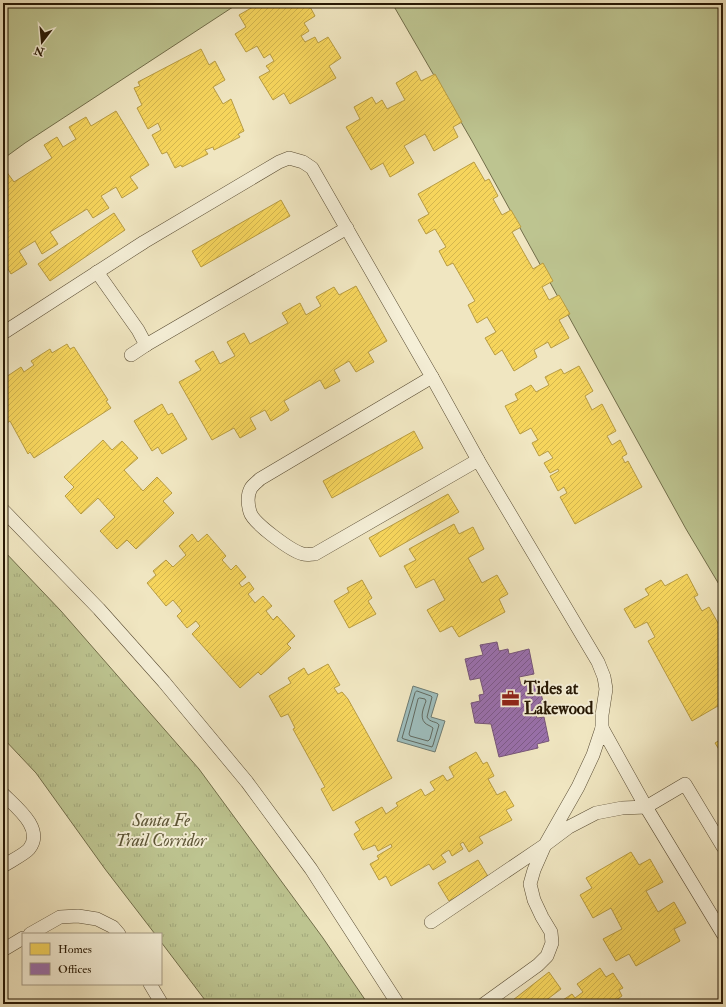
<svg xmlns="http://www.w3.org/2000/svg" width="726" height="1007" font-family="'IM FELL Double Pica',serif">
  <defs>
    <pattern id="park-tufts" width="24" height="20" patternUnits="userSpaceOnUse"><rect width="24" height="20" fill="#bdc490"/><path d="M3 7l-1-3M5 7V3M7 7l1-3M15 17l-1-3M17 17v-4M19 17l1-3" fill="none" stroke="#a2a87b"/></pattern>
    <pattern id="homes-hatch" width="6" height="6" patternUnits="userSpaceOnUse"><rect width="6" height="6" fill="#f6d55c"/><path d="M-1 1l2-2M0 6l6-6M5 7l2-2" fill="none" stroke="#d3b64e"/></pattern>
    <pattern id="offices-hatch" width="6" height="6" patternUnits="userSpaceOnUse"><rect width="6" height="6" fill="#9970ab"/><path d="M-1 1l2-2M0 6l6-6M5 7l2-2" fill="none" stroke="#7d5b89"/></pattern>
  </defs>
  <rect width="100%" height="100%" fill="#f0e6c1"/>
  <filter id="stains"><feTurbulence type="fractalNoise" baseFrequency=".005" numOctaves="4"/><feColorMatrix values="0 0 0 0 .2 0 0 0 0 .09 0 0 0 0 .02 0 0 0 .5 -.17"/></filter>
  <radialGradient id="worn" r=".72"><stop offset=".6" stop-color="#630" stop-opacity="0"/><stop offset="1" stop-color="#630" stop-opacity=".3"/></radialGradient>
  <g fill="#bdc490" stroke="#726e4a">
    <path d="M3,3h236l-214,140 -22,16z"/>
    <path d="M392,3h331v588l-37,-62 -214,-388z"/>
  </g>
  <path fill="url(#park-tufts)" stroke="#726e4a" d="M3,550l58,61 138,158 124,169 45,66h-160l-47,-62v-8h-6l-50,-65 -69,-96 -33,-35z"/>
  <path fill="#9ebdbc" stroke="#6e7b72" d="M413,686l25,8 -7,23 14,4 -10,31 -38,-11z"/>
  <g fill="url(#homes-hatch)" stroke="#b89c42">
    <path d="M260,3h48l7,13 -11,7 5,8 -8,5 4,6 10,-5 3,6 10,-6 13,21 -12,8 7,12 -46,26 -6,-11 -11,7 -14,-23 11,-6 -4,-5 8,-5 -4,-7 -6,4 -7,-12 -11,6 -11,-18 11,-7 -7,-12z"/>
    <path d="M201,49l8,16 6,-4 10,19 -12,7 10,17 8,-5 13,32 -6,3 2,3 -26,13 -1,-3 -8,3 3,4 -26,13 -1,-2 -6,3 -8,-16 -5,2 -10,-19 9,-5 -3,-7 -10,6 -11,-21 5,-3 -8,-17 6,-2 -2,-4z"/>
    <path d="M416,71l5,10 14,-7 27,48 -9,5 5,10 -24,14 -9,-17 -21,12 10,17 -24,14 -7,-14 -12,7 -25,-43 14,-8 -6,-12 18,-10 4,7 6,-4 5,9 18,-9 -9,-17z"/>
    <path d="M116,111l33,54 -19,12 8,11 -16,10 -6,-11 -15,9 8,12 -16,10 -6,-9 -37,23 8,12 -16,10 -7,-13 -16,10 8,13 -16,10 -6,-10 -2,1v-92l3,-2 8,11 38,-24 -8,-13 13,-8 6,10 13,-8 -7,-12 17,-10 5,9z"/>
    <path d="M474,162l11,19 4,-2 9,17 -5,3 9,16 9,-5 10,17 -9,5 21,37 10,-6 10,18 -11,6 7,13 10,-5 11,19 -11,6 10,18 -18,10 -3,-6 -14,8 3,7 -23,14 -12,-21 -7,5 -10,-17 11,-6 -9,-15 -10,6 -9,-18 7,-4 -22,-38 -6,3 -8,-15 7,-4 -11,-18 -9,5 -8,-14 11,-6 -11,-20z"/>
    <path d="M281,200l9,16 -89,51 -9,-16z"/>
    <path d="M114,213l11,17 -75,51 -12,-17z"/>
    <path d="M356,286l31,55 -19,11 6,10 -18,10 -7,-11 -15,9 6,11 -15,8 -5,-9 -36,21 5,9 -18,11 -6,-11 -15,8 6,11 -16,9 -6,-10 -22,12 -33,-58 22,-12 -6,-9 18,-10 7,13 15,-8 -8,-14 17,-9 6,11 38,-21 -6,-10 18,-10 6,12 15,-9 -5,-9 18,-10 5,8z"/>
    <path d="M67,344l3,5 4,-2 34,53 -2,1 5,7 -77,50 -4,-6 -2,2 -18,-33 -3,2 -4,-7v-28l4,-3 -4,-6 18,-12 3,5 10,-7 -3,-4 19,-12 2,4z"/>
    <path d="M579,366l14,25 -8,5 7,14 10,-6 14,27 -9,5 5,9 8,-5 7,14 -5,3 3,6 3,-2 14,26 -67,37 -15,-27 7,-4 -3,-6 -6,4 -8,-15 9,-5 -1,-2 -8,4 -6,-10 9,-5 -5,-7 -9,5 -7,-13 6,-3 -7,-12 -11,6 -15,-28 13,-6 -3,-6 16,-9 5,7 13,-7 -4,-8 16,-8 3,5z"/>
    <path d="M162,404l6,11 4,-2 15,26 -25,15 -4,-7 -6,4 -18,-30z"/>
    <path d="M414,431l9,17 -91,50 -9,-17z"/>
    <path d="M103,440l9,10 10,-9 16,17 -14,12 19,21 14,-14 15,16 -9,8 11,12 -38,36 -9,-9 -10,9 -17,-18 15,-14 -17,-19 -17,16 -16,-18 9,-9 -10,-10z"/>
    <path d="M448,494l11,18 -79,45 -11,-19z"/>
    <path d="M454,524l5,10 14,-7 11,22 -16,9 14,25 15,-8 11,19 -9,5 6,13 -46,25 -7,-11 -12,6 -13,-22 18,-10 -11,-21 -18,9 -12,-22 12,-6 -7,-11z"/>
    <path d="M192,534l6,8 9,-8 19,22 -4,4 9,10 5,-5 10,12 -7,6 3,4 7,-5 5,7 -6,5 7,9 8,-7 9,10 -6,5 7,9 4,-4 18,20 -8,8 4,4 -30,27 -3,-3 -18,16 -48,-54 8,-8 -4,-5 -9,7 -10,-12 5,-5 -9,-11 -7,6 -19,-23 9,-8 -3,-4 13,-11 7,7 13,-12 -7,-9z"/>
    <path d="M687,574l11,21 -4,2 8,14 7,-4 14,25v71l-31,18 -44,-80 7,-4 -8,-15 -12,6 -11,-19 25,-14 -4,-6 16,-9 4,6z"/>
    <path d="M362,580l10,18 -4,3 8,13 -27,14 -15,-27 15,-9 -2,-4z"/>
    <path d="M328,664l12,21 -6,3 4,6 4,-2 6,7 44,79 -59,33 -12,-22 4,-2 -32,-58 2,-1 -7,-14 -7,3 -12,-21 22,-13 -3,-5 16,-10 4,7z"/>
    <path d="M723,738v18l-8,-13z"/>
    <path d="M476,752l7,12 4,-2 7,14 -6,3 9,16 8,-4 9,15 -8,4 6,10 -33,17 4,6 -14,9 -6,-10 -3,2 3,5 -11,7 -3,-6 -8,5 5,7 -13,8 -4,-6 -38,22 -5,-10 -7,4 -9,-16 9,-5 -2,-3 15,-9 -1,-3 -13,7 -3,-6 -12,5 -9,-16 6,-4 -5,-8 27,-15 4,7 12,-8 -2,-3 25,-14 4,7 10,-6 -5,-8 13,-7 4,6 7,-4 -5,-10z"/>
    <path d="M631,852l8,13 11,-6 13,23 -17,9 12,21 16,-10 12,21 -12,6 6,12 -44,25 -7,-12 -13,7 -13,-22 19,-10 -11,-21 -18,10 -13,-23 12,-7 -6,-10z"/>
    <path d="M478,860l11,18 -40,23 -11,-18z"/>
    <path d="M600,968l6,9 7,-4 10,15 -4,2 3,6 -6,4 3,4h-57l-2,-2 12,-8 3,4 8,-6 -6,-8z"/>
    <path d="M549,972l12,17 -20,15h-26l-2,-4z"/>
    <path d="M633,1000l3,4h-11z"/>
  </g>
  <path fill="url(#offices-hatch)" stroke="#775679" d="M497,642l2,9 9,-2 1,5 20,-5 5,25 -15,3 2,8 17,-4 7,29 -10,2 2,6 7,-1 5,24 -12,3 1,4 -39,9 -8,-33 -16,-1 -4,-20 9,-2 -1,-6 5,-1 -4,-16 -10,2 -5,-21 18,-4 -3,-10z"/>
  <g fill="none" stroke-linecap="round" stroke-linejoin="round">
    <g stroke="#626a60" stroke-width="1">
      <path d="M417,691l14,5 1,1 -5,20c3,6 10,4 12,8l-6,20 -1,2 -28,-8 -2,-1 13,-45z"/>
      <path d="M420,698l5,1 1,2c-2,6 -7,16 -1,22 2,2 6,3 8,5l-3,11 -2,2 -18,-5 -1,-2 9,-35z"/>
    </g>
    <defs>
      <g id="service">
        <path d="M97,272l41,58 8,15 201,-117"/>
        <path d="M3,333l141,-91 135,-80 10,-4 14,4 9,6 120,209 -172,102c-3,3 -7,6 -9,9 -4,7 -3,17 -1,24 3,11 41,39 53,42 4,1 8,0 12,0l163,-94 120,202 6,15 2,12 -4,26v13"/>
        <path d="M131,355l15,-10"/>
        <path d="M432,377l46,83"/>
        <path d="M3,510l96,99 65,73 83,100 64,87 87,135"/>
        <path d="M3,794c13,13 42,35 26,55 -4,5 -20,13 -26,17"/>
        <path d="M723,847l-38,-63 -39,23 77,127"/>
        <path d="M431,922l114,-77 24,-18 27,-14 26,-5 24,-1 -44,-79 -9,27 -15,32 -33,58 -11,25 -4,14 4,16 8,17 9,15 1,11 -5,13 -9,9 -54,39"/>
        <path d="M30,934l30,-17 18,-1 19,3 16,8 6,7"/>
        <path d="M3,950l20,-12"/>
        <path d="M150,984l12,20"/>
      </g>
    </defs>
    <use href="#service" stroke="#594c33" stroke-width="14"/>
    <use href="#service" stroke="#f5efd7" stroke-width="13"/>
  </g>
  <defs>
    <symbol id="office-bare" viewBox="-9 -9 18 18"><path d="M-6-3h4V-5.5h4V-3h4V5H-6ZM-1-4.5V-3h2v-1.5ZM-6 0V1H6V0Z" fill="#8f2418" stroke="#f5efd7" stroke-width="2.5" paint-order="stroke"/></symbol>
  </defs>
  <g fill-rule="evenodd">
    <use href="#office-bare" x="498" y="686" width="25" height="25"/>
  </g>
  <g text-anchor="middle" stroke-width="4" stroke-linejoin="round" paint-order="stroke">
    <g font-size="17" font-weight="bold" fill="#271804" stroke="#f5efd7" text-anchor="start">
      <text x="524" y="694">Tides at<tspan x="524" dy="20">Lakewood</tspan></text>
    </g>
    <g font-size="17" font-style="italic" fill="#5c5435" stroke="#f5efd7">
      <text x="161" y="826">Santa Fe<tspan x="161" dy="20">Trail Corridor</tspan></text>
    </g>
  </g>
  <rect width="726" height="1007" fill="none" stroke="#f0e6c1" stroke-width="16"/>
  <rect x="4" y="4" width="718" height="999" fill="none" stroke="#271804" stroke-width="2"/>
  <rect x="8" y="8" width="710" height="991" fill="none" stroke="#271804"/>
  <rect x="22" y="933" width="140" height="52" fill="#f5efd7" stroke="#a39983"/>
  <rect x="30" y="943" width="20" height="12" fill="#f6d55c" stroke="#a39983"/>
  <text x="58" y="953" font-size="12" fill="#271804">Homes</text>
  <rect x="30" y="963" width="20" height="12" fill="#9970ab" stroke="#a39983"/>
  <text x="58" y="973" font-size="12" fill="#271804">Offices</text>
  <g transform="translate(42 42) rotate(196)" stroke="#f5efd7" stroke-width="3" paint-order="stroke">
  <path d="M0-3L7 15L0 10L-7 15Z" fill="#271804"/>
  <text y="-6" font-size="11" font-weight="bold" text-anchor="middle" fill="#271804">N</text>
  </g>
  <rect width="100%" height="100%" filter="url(#stains)"/>
  <rect width="100%" height="100%" fill="url(#worn)"/>
</svg>
